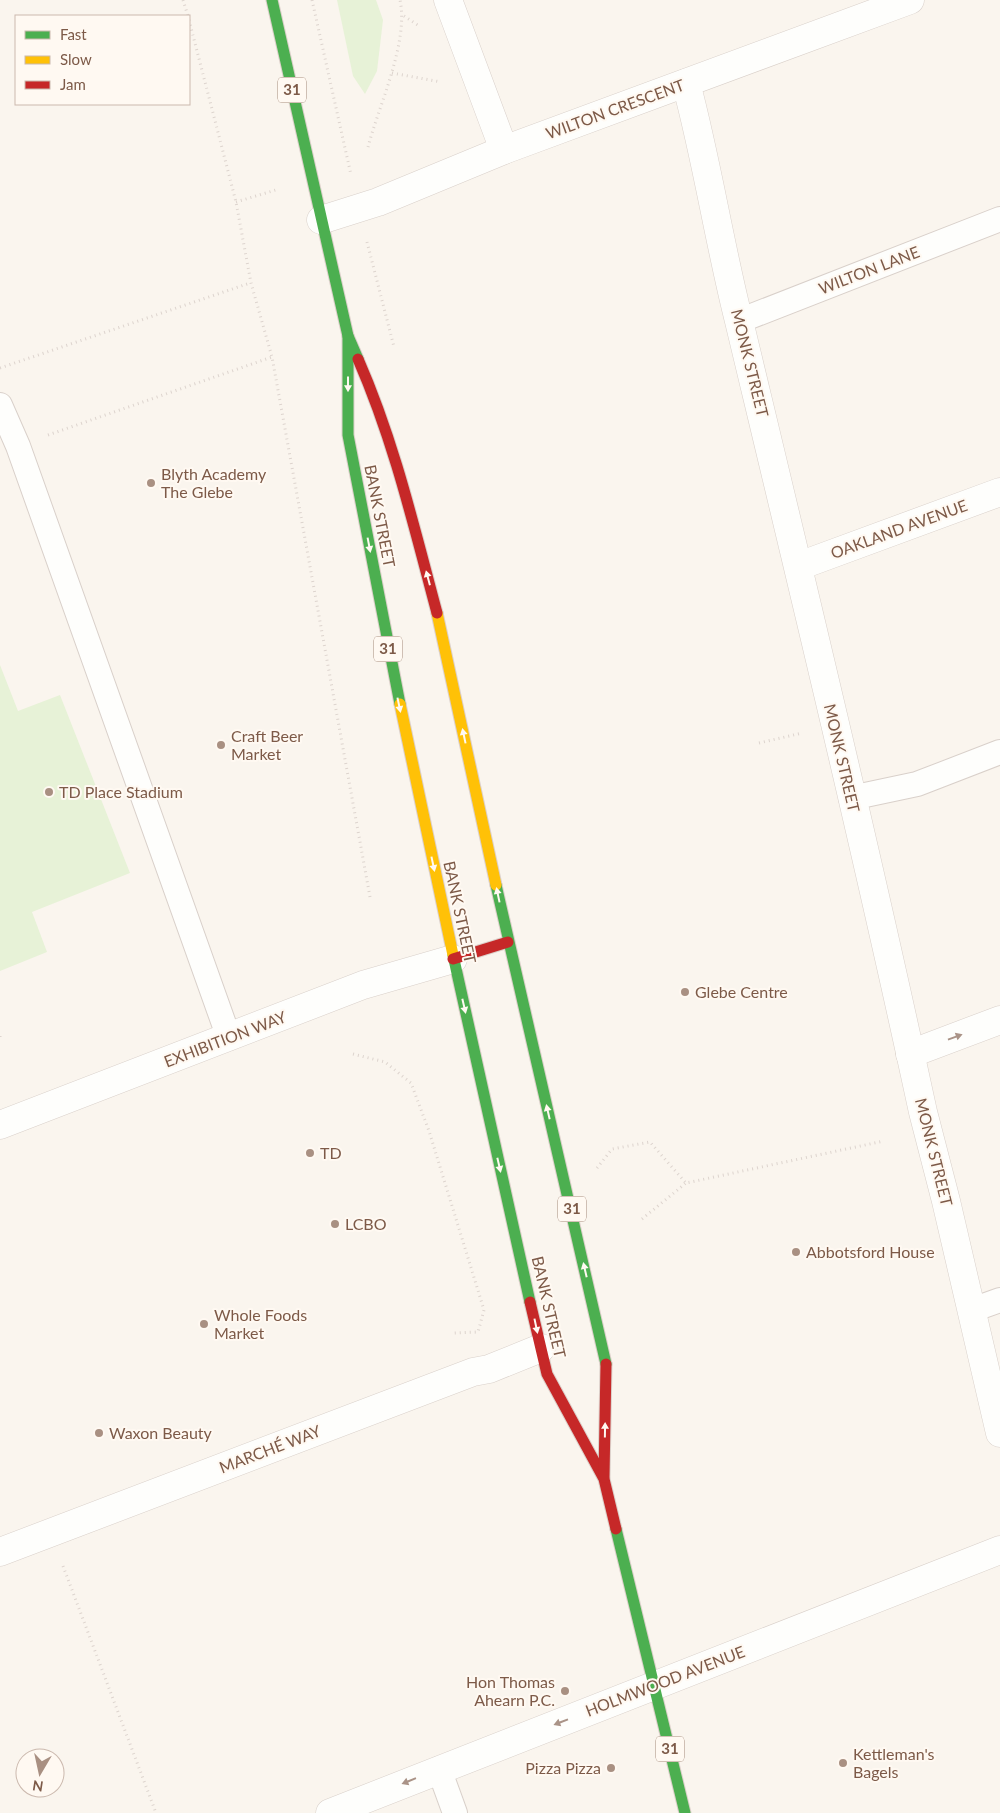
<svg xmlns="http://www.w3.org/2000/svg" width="1000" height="1813" font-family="Lato,sans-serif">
  <rect width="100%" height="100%" fill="#faf5ee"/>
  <g fill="#e7f2d7">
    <path d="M337,0h39l7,20 -6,51 -12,23 -12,-18z"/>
    <path d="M0,665l18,46 42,-16 70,178 -98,39 15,40 -47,19z"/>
  </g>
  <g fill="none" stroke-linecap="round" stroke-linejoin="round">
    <defs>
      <g id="lane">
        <path d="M739,321l261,-102"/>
        <path d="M0,405l18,41 211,592"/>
        <path d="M851,798l66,-14 83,-32"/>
        <path d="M972,1310l28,-10"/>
        <path d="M439,1769l16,44"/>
      </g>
      <g id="street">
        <path d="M448,0l56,150"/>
        <path d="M686,83c21,78 33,159 53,238 63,263 127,527 184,791l23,89 54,232"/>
        <path d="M321,220l57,-18 126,-52 406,-150"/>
        <path d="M799,566l201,-74"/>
        <path d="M910,1054l90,-34"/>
        <path d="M0,1125l363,-140 90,-26"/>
        <path d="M0,1552l473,-180 16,-3 52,-21"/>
        <path d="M330,1813l670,-263"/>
      </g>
      <g id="fast">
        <path d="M272,0l76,336 10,23"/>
        <path d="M348,336v99l52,269"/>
        <path d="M496,885l110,479"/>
        <path d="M453,955l77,347"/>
        <path d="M616,1529l69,284"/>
      </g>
      <g id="slow">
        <path d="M437,613l59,272"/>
        <path d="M400,704l53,251"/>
      </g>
      <g id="jam">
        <path d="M358,359c36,82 56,168 79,254"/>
        <path d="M453,959l55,-17"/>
        <path d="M530,1302l17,72 57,105 12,50"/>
        <path d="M604,1477l2,-113"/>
      </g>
    </defs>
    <use href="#lane" stroke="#d9d0ca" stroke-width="26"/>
    <use href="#street" stroke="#d9d0ca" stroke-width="29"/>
    <use href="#fast" stroke="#dcd0ca" stroke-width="13"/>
    <use href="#slow" stroke="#dcd0ca" stroke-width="13"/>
    <use href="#jam" stroke="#dcd0ca" stroke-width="13"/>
    <g stroke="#ddd4ce" stroke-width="3" stroke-dasharray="1 4" stroke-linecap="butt">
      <path d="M183,0l5,16"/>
      <path d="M312,0l39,175"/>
      <path d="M404,16l15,10"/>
      <path d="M189,20l47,182 15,81 21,74 98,540"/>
      <path d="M392,73l49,9"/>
      <path d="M368,147c11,-42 41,-105 32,-147"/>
      <path d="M236,202l43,-13"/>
      <path d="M367,242l27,105"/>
      <path d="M0,368l250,-85"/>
      <path d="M48,435l224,-78"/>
      <path d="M759,743l43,-10"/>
      <path d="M0,1036v1"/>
      <path d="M353,1054l32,8 26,21 18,48 55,179 -6,22 -24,1"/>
      <path d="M597,1168l15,-19 38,-7 36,41 198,-42"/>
      <path d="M642,1219l44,-36"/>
      <path d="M63,1566l93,247"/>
    </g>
    <use href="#lane" stroke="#fefefc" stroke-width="24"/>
    <use href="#street" stroke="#fefefc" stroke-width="28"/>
    <use href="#fast" stroke="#4caf50" stroke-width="11"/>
    <use href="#slow" stroke="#ffc107" stroke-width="11"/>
    <use href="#jam" stroke="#c62828" stroke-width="11"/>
  </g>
  <defs><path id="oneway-solid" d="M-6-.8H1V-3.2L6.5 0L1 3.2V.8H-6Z" transform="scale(1.25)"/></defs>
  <g fill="#fff9f2">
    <use href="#oneway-solid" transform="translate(348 384) rotate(90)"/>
    <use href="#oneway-solid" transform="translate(369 545) rotate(79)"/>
    <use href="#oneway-solid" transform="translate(428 578) rotate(-105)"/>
    <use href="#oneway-solid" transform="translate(399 705) rotate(78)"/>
    <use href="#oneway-solid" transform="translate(464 736) rotate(-102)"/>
    <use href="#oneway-solid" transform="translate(433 864) rotate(78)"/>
    <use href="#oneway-solid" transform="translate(498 895) rotate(-102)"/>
    <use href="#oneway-solid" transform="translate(464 1006) rotate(77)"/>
    <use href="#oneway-solid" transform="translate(548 1112) rotate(-103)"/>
    <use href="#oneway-solid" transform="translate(499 1165) rotate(77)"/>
    <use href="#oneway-solid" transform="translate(585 1270) rotate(-103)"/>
    <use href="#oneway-solid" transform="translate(536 1326) rotate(78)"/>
    <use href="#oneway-solid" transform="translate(605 1430) rotate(-89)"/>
  </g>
  <g fill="#aa9387">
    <use href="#oneway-solid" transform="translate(955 1037) rotate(-20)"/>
    <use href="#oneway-solid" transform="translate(561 1722) rotate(159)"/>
    <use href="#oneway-solid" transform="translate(409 1781) rotate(158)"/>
  </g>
  <g fill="#a99082" stroke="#fff9f2" stroke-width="2">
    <circle cx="151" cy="483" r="5"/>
    <circle cx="221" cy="745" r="5"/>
    <circle cx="49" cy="792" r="5"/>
    <circle cx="685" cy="992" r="5"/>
    <circle cx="310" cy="1153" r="5"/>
    <circle cx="335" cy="1224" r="5"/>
    <circle cx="796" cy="1252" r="5"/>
    <circle cx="204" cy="1324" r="5"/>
    <circle cx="99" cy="1433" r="5"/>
    <circle cx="565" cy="1691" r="5"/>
    <circle cx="843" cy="1763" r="5"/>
    <circle cx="611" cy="1768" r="5"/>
  </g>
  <g text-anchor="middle" stroke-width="4" stroke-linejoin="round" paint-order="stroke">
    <g fill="#fff9f2" stroke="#a48a7b" stroke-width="1">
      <rect x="278" y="77.5" width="28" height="25" rx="4"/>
      <rect x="374" y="636.5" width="28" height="25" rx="4"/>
      <rect x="558" y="1196.5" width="28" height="25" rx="4"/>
      <rect x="656" y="1736.5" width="28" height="25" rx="4"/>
    </g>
    <g font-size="15" font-weight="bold" fill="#7d5a48">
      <text x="292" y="95">31</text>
      <text x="388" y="654">31</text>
      <text x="572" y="1214">31</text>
      <text x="670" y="1754">31</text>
    </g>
    <g font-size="16" fill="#7d5a48" stroke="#fff9f2">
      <text transform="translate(615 109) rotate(-20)" y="6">WILTON CRESCENT</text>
      <text transform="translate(869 270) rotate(-21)" y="6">WILTON LANE</text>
      <text transform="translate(750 363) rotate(76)" y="6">MONK STREET</text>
      <text transform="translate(380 516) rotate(79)" y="6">BANK STREET</text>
      <text transform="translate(899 529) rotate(-20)" y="6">OAKLAND AVENUE</text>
      <text transform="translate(842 758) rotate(77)" y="6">MONK STREET</text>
      <text transform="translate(460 912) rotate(78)" y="6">BANK STREET</text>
      <text transform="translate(225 1039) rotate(-21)" y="6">EXHIBITION WAY</text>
      <text transform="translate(934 1152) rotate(76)" y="6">MONK STREET</text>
      <text transform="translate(549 1307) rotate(77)" y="6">BANK STREET</text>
      <text transform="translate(270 1449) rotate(-21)" y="6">MARCHÉ WAY</text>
      <text transform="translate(665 1681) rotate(-21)" y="6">HOLMWOOD AVENUE</text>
    </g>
    <g font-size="16" fill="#7d5a48" stroke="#fff9f2" text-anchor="start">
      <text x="161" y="480">Blyth Academy<tspan x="161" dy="18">The Glebe</tspan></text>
      <text x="231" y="742">Craft Beer<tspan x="231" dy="18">Market</tspan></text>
      <text x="59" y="798">TD Place Stadium</text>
      <text x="695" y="998">Glebe Centre</text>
      <text x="320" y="1159">TD</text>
      <text x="345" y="1230">LCBO</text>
      <text x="806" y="1258">Abbotsford House</text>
      <text x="214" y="1321">Whole Foods<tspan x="214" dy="18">Market</tspan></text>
      <text x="109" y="1439">Waxon Beauty</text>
      <text x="555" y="1688" text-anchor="end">Hon Thomas<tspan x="555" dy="18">Ahearn P.C.</tspan></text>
      <text x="853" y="1760">Kettleman's<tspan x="853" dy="18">Bagels</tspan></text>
      <text x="601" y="1774" text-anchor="end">Pizza Pizza</text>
    </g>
  </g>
  <rect x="15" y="15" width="175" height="90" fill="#fff9f2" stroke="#cbb9ae"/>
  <rect x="25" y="31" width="25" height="8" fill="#4caf50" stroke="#cbb9ae"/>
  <text x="60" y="40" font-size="15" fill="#7d5a48">Fast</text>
  <rect x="25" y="56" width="25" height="8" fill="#ffc107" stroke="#cbb9ae"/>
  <text x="60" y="65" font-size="15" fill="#7d5a48">Slow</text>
  <rect x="25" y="81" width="25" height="8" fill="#c62828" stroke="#cbb9ae"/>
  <text x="60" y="90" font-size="15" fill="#7d5a48">Jam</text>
  <g transform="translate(40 1773) rotate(189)"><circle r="24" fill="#fff9f2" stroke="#cbb9ae"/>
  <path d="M0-4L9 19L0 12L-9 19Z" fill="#a99082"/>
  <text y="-8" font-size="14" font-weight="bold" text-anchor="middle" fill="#7d5a48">N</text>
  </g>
</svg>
